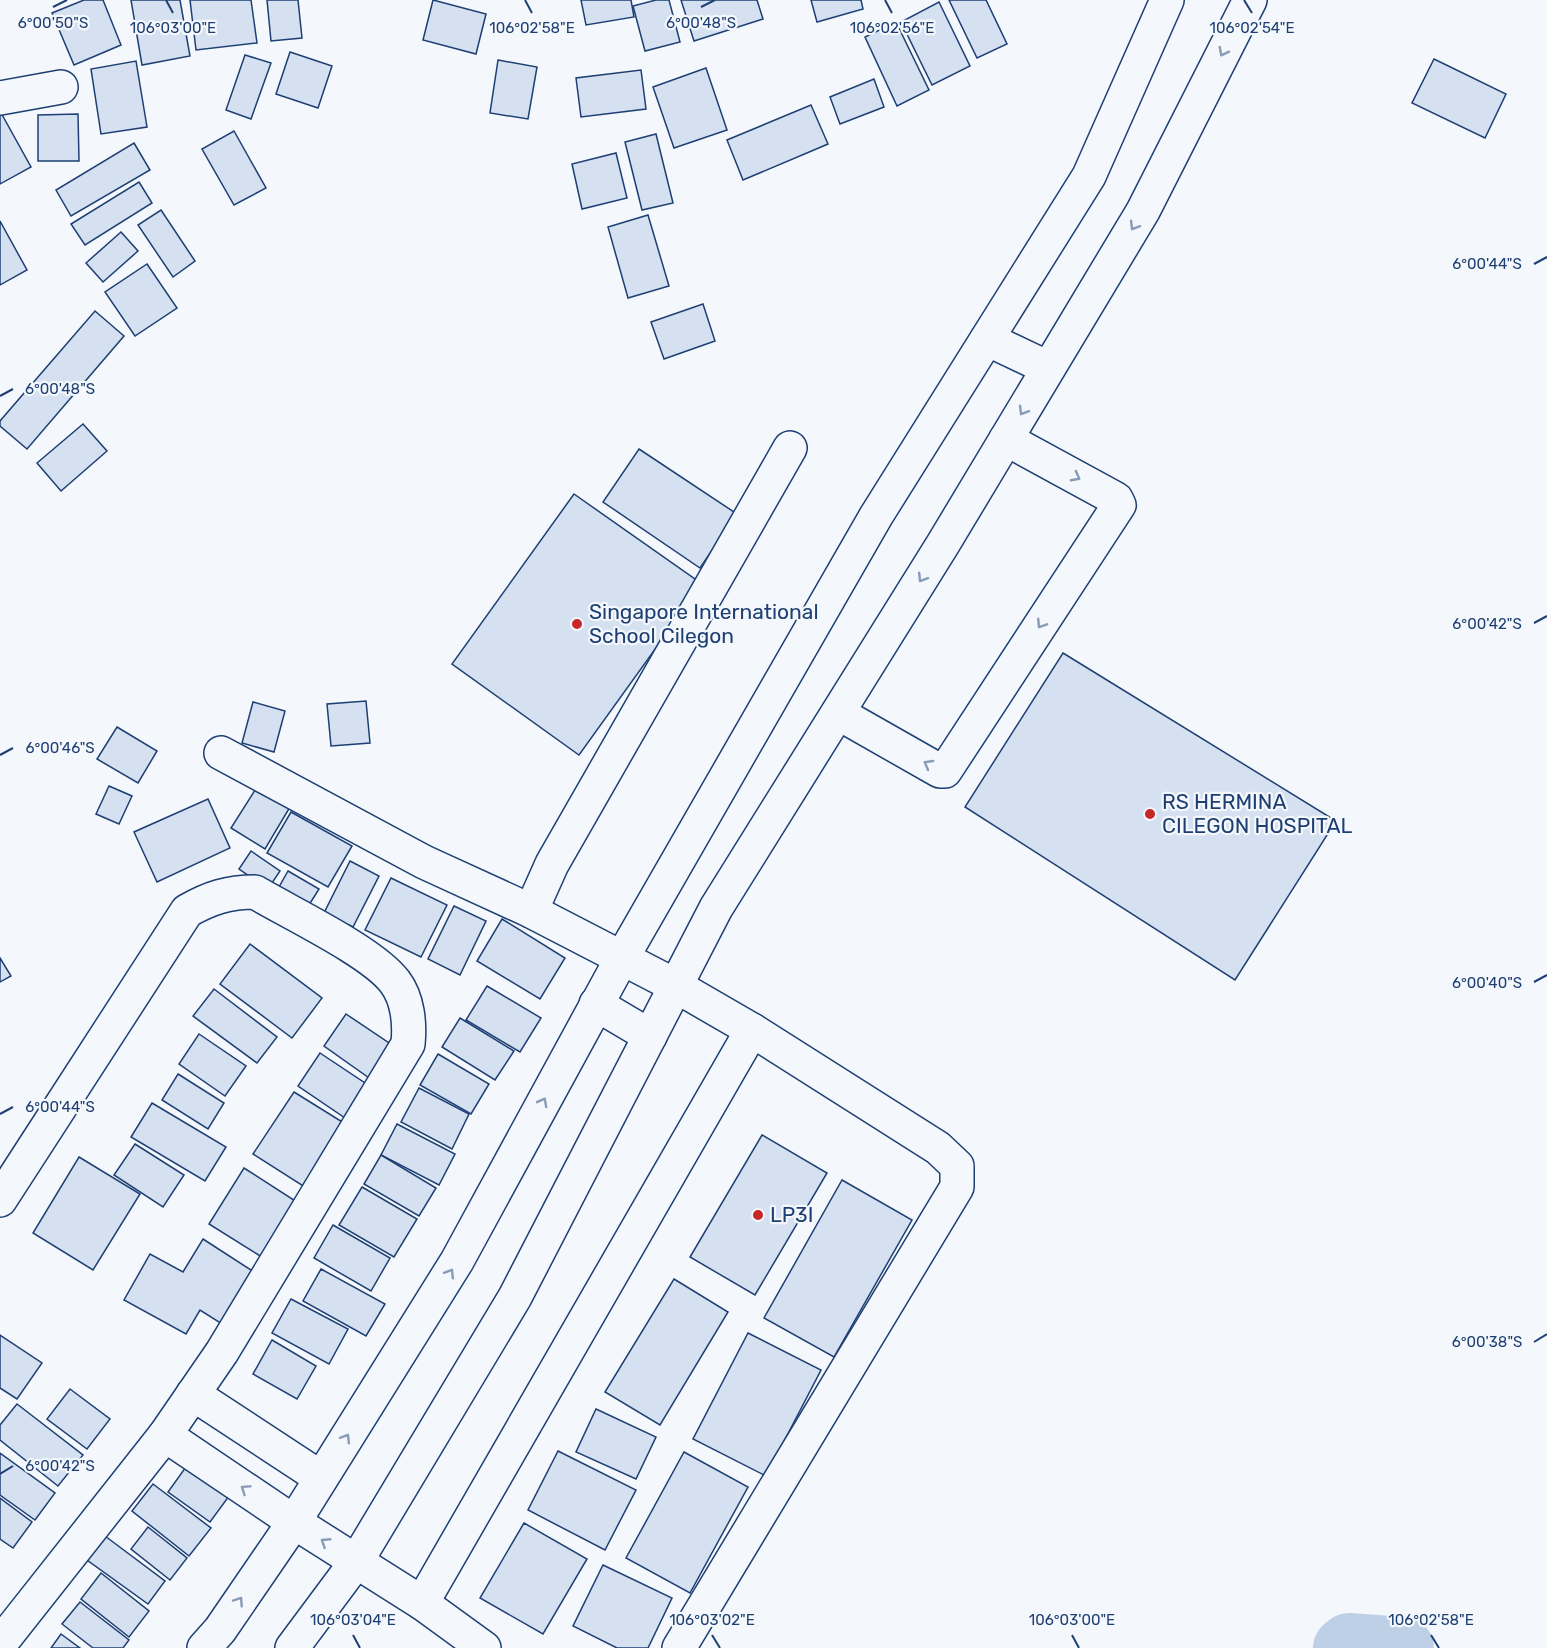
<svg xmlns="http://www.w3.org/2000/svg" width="1547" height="1648" font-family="Rubik,sans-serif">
  <rect width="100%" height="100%" fill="#f4f7fb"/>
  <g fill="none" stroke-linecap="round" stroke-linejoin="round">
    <path stroke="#bed0e5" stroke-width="62" d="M1344,1648l5,-4 54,4"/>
  </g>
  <g fill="#d5e0f0" stroke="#1d3f73" stroke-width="1.5">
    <path d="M84,0h19l18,45 -47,20 -22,-52z"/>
    <path d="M131,0h49l10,56 -48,9z"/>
    <path d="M190,0h61l6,43 -61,7z"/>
    <path d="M267,0h31l4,38 -31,3z"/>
    <path d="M433,0l53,14 -10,40 -53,-14z"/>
    <path d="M581,0h50l3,17 -48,8z"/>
    <path d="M656,0h13l11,42 -35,9 -12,-45z"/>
    <path d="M681,0h76l6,19 -69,22z"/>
    <path d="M811,0h50l2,9 -46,13z"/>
    <path d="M949,0h37l21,44 -30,14z"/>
    <path d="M939,2l31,64 -38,19 -31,-63z"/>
    <path d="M896,22l33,68 -32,16 -32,-69z"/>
    <path d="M290,52l42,14 -14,42 -42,-14z"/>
    <path d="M245,55l26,8 -20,56 -25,-9z"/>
    <path d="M1434,59l72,35 -21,44 -73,-35z"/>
    <path d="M498,60l39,7 -9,52 -38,-6z"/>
    <path d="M136,61l11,66 -46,7 -10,-65z"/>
    <path d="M706,68l21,62 -53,18 -21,-61z"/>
    <path d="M641,70l5,39 -65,8 -5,-39z"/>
    <path d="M874,79l10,28 -44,17 -10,-27z"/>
    <path d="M811,105l17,39 -85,36 -16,-40z"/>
    <path d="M0,111l31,56 -31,17z"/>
    <path d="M78,114l1,47h-41v-46z"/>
    <path d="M234,131l32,57 -32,17 -32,-56z"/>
    <path d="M656,134l17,69 -31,7 -17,-68z"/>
    <path d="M134,143l16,27 -79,46 -15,-26z"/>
    <path d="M616,153l11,45 -45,11 -10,-45z"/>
    <path d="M139,182l13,21 -67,42 -14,-21z"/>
    <path d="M161,210l34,51 -22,16 -35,-52z"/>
    <path d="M648,215l21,71 -41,12 -20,-71z"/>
    <path d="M0,221l27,49 -27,15z"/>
    <path d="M121,232l17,19 -35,31 -17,-19z"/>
    <path d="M147,264l30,44 -42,28 -30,-44z"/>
    <path d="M703,304l12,37 -51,18 -13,-37z"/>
    <path d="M95,311l29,25 -97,113 -27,-23v-5z"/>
    <path d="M83,424l24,27 -46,40 -24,-28z"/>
    <path d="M639,449l98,65 -37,54 -97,-66z"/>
    <path d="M574,494l128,90 -123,171 -127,-91z"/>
    <path d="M1063,653l273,168 -101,159 -270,-173z"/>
    <path d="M366,701l4,42 -39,3 -4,-42z"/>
    <path d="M253,702l32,9 -11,41 -32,-9z"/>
    <path d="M117,727l40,24 -19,32 -41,-24z"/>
    <path d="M109,786l23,10 -13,28 -23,-10z"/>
    <path d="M257,787l33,20 -25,42 -34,-21z"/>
    <path d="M208,799l22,49 -73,34 -23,-50z"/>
    <path d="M291,812l61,34 -24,41 -61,-34z"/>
    <path d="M251,851l29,20 -12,18 -29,-20z"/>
    <path d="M350,861l29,15 -26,51 -29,-14z"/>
    <path d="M288,871l31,18 -15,24 -30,-17z"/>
    <path d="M391,878l56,27 -26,52 -56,-27z"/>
    <path d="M454,906l32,15 -26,54 -32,-16z"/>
    <path d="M502,919l63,39 -25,41 -63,-38z"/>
    <path d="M250,944l72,54 -30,40 -72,-54z"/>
    <path d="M0,958l11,18 -11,6z"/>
    <path d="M487,986l54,32 -21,34 -54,-32z"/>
    <path d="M214,989l63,48 -20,26 -64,-47z"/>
    <path d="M346,1014l49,33 -23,33 -48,-34z"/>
    <path d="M460,1018l54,33 -19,29 -53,-33z"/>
    <path d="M199,1034l47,32 -21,30 -46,-32z"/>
    <path d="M320,1053l54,36 -23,33 -53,-36z"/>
    <path d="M438,1054l51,30 -18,30 -51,-29z"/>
    <path d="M178,1074l46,29 -16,26 -46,-29z"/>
    <path d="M419,1088l50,26 -17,35 -51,-27z"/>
    <path d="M294,1092l58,36 -41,63 -58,-37z"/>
    <path d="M152,1103l74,44 -21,34 -74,-44z"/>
    <path d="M397,1124l58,30 -16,31 -58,-30z"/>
    <path d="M762,1135l65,38 -72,122 -65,-38z"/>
    <path d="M135,1144l49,31 -21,32 -49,-32z"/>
    <path d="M381,1155l55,33 -17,28 -55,-32z"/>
    <path d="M79,1157l61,37 -47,76 -60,-37z"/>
    <path d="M244,1168l56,36 -35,55 -56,-35z"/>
    <path d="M842,1180l70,40 -78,137 -70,-39z"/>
    <path d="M362,1187l55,32 -23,38 -55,-32z"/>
    <path d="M333,1225l57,33 -19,33 -57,-33z"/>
    <path d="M203,1239l51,33 -32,52 -22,-14 -14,24 -62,-34 26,-46 33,18z"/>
    <path d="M321,1269l64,35 -19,32 -63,-35z"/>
    <path d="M674,1279l54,33 -68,113 -55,-33z"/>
    <path d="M291,1299l57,30 -19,35 -57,-31z"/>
    <path d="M748,1333l73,37 -55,106 -73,-37z"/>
    <path d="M0,1335l42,28 -25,36 -17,-11z"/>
    <path d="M272,1340l44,26 -19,33 -44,-25z"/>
    <path d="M70,1389l40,30 -23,30 -40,-30z"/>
    <path d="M17,1404l66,51 -25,31 -58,-46v-15z"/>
    <path d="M596,1409l60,28 -20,42 -60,-27z"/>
    <path d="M558,1451l78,39 -31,60 -77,-40z"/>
    <path d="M684,1452l64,35 -58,106 -64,-35z"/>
    <path d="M0,1453l55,40 -20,27 -35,-25z"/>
    <path d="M193,1457l42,31 -25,34 -42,-30z"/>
    <path d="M153,1484l58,44 -22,28 -57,-45z"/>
    <path d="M0,1498l32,24 -19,26 -13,-9z"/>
    <path d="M524,1523l63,36 -44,75 -63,-36z"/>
    <path d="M148,1527l39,31 -17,22 -39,-31z"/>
    <path d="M105,1536l60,45 -17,23 -61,-44z"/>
    <path d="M603,1565l69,33 -24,50h-31l-44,-22z"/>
    <path d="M101,1573l48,38 -20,26 -48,-38z"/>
    <path d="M80,1602l49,38 -6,8h-30l-31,-24z"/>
    <path d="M61,1634l19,14h-29z"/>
  </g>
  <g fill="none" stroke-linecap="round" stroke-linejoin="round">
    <defs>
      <g id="minor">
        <path d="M0,98l61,-11"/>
        <path d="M987,339l61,29"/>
        <path d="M838,713l102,58h5l174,-266 -3,-6 -110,-60"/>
        <path d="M221,753l203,109 107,49 145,75 76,44 186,118 19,18v21l-278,461"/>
        <path d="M531,911l21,-47 238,-416"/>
        <path d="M596,1004l54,32"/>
        <path d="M0,1200l187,-289c23,-13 41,-19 68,-19 35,21 118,60 140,90 13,17 15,42 13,62l-186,308 -57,83 -165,209"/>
        <path d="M193,1394l128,84"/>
        <path d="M165,1435l129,87 128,81 62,45"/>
        <path d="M422,1603l330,-573"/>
        <path d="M204,1648l16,-18 74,-108 163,-261 165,-303 254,-442 213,-340 78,-176"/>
        <path d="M292,1648l64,-86 159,-265 201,-389 227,-364 200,-333 107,-211"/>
      </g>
    </defs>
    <use href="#minor" stroke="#1d3f73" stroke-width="36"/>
    <use href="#minor" stroke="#f4f7fb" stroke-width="33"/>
  </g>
  <defs><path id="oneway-chevron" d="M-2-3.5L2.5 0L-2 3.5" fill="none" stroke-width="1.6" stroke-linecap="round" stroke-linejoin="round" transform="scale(1.5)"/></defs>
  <g stroke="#889bb7">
    <use href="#oneway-chevron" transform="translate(1223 52) rotate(117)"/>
    <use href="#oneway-chevron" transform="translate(1134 226) rotate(121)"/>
    <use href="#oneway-chevron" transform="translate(1023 411) rotate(121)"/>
    <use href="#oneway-chevron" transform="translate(1076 477) rotate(28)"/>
    <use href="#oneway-chevron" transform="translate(922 578) rotate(122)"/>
    <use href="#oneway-chevron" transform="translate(1041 624) rotate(123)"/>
    <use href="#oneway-chevron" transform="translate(928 764) rotate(-150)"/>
    <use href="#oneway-chevron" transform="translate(543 1102) rotate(-62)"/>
    <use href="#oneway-chevron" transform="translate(450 1273) rotate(-58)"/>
    <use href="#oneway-chevron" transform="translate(346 1438) rotate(-58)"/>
    <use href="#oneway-chevron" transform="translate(245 1489) rotate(-146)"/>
    <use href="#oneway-chevron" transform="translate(325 1542) rotate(-147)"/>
    <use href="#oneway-chevron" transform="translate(239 1601) rotate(-56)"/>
  </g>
  <path fill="none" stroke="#1d3f73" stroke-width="2" d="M166,0l7,13M525,0l7,13M885,0l7,13M1244,0l8,13M53,7l14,-7M701,7l14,-7M1534,264l13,-7M0,396l13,-7M1534,623l13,-7M0,755l13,-7M1534,982l13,-7M0,1114l13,-7M1534,1342l13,-8M0,1474l13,-8M353,1635l7,13M712,1635l8,13M1072,1635l7,13M1431,1635l8,13"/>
  <g fill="#c62828" stroke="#f4f7fb" stroke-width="2">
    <circle cx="577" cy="624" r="6"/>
    <circle cx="1150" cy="814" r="6"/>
    <circle cx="758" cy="1215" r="6"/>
  </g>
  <g text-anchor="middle" stroke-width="4.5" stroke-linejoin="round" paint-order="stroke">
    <g font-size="21" fill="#1d3f73" stroke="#f4f7fb" text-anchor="start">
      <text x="589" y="619">Singapore International<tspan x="589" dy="24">School Cilegon</tspan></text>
      <text x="1162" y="809">RS HERMINA<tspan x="1162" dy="24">CILEGON HOSPITAL</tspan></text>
      <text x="770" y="1222">LP3I</text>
    </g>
  </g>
  <g font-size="15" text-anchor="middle" fill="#1d3f73" stroke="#f4f7fb" stroke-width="4.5" stroke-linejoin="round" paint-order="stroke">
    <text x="53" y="28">6°00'50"S</text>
    <text x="701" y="28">6°00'48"S</text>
    <text x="173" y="33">106°03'00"E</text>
    <text x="532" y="33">106°02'58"E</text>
    <text x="892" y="33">106°02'56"E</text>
    <text x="1252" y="33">106°02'54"E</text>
    <text x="1487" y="269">6°00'44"S</text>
    <text x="60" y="394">6°00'48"S</text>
    <text x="1487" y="629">6°00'42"S</text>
    <text x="60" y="753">6°00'46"S</text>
    <text x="1487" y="988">6°00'40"S</text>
    <text x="60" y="1112">6°00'44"S</text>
    <text x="1487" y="1347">6°00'38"S</text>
    <text x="60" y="1471">6°00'42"S</text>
    <text x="353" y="1625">106°03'04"E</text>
    <text x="712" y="1625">106°03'02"E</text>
    <text x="1072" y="1625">106°03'00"E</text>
    <text x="1431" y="1625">106°02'58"E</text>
  </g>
</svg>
